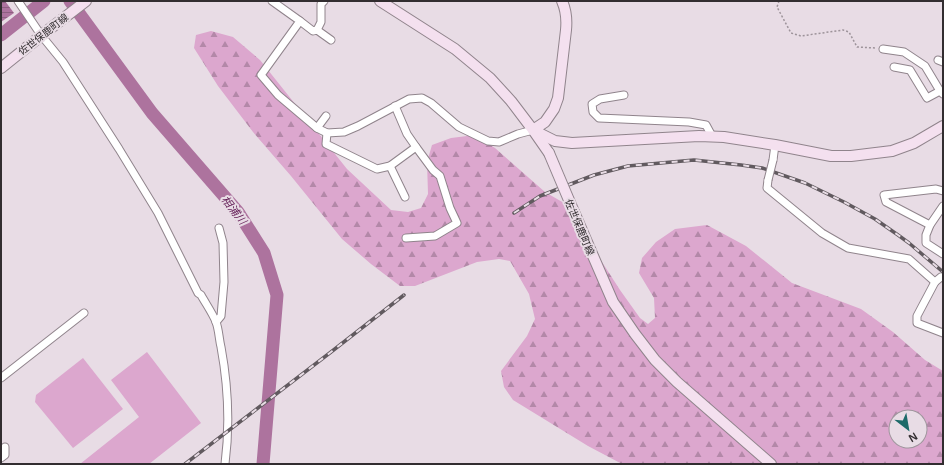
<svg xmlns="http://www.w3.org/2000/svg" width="944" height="465" font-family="Helvetica,'Noto Sans JP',sans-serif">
  <defs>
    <pattern id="forest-firs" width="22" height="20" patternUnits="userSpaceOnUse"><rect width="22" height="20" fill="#dca7ce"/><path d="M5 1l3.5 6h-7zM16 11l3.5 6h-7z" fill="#b388a8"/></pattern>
    <pattern id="water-rules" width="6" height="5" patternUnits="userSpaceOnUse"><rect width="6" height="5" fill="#ad739e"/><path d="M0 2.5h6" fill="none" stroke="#8d5f81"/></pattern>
  </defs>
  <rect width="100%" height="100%" fill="#e8dce5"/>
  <g fill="#dca7ce">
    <path d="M147,352l54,71 -52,41h-69l59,-47 -28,-37z"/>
    <path d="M83,358l40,51 -50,39 -38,-46 1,-7z"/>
  </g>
  <path fill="url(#forest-firs)" fill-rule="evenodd" d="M211,31l22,6 27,23 87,109 44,41 17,2 13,-4 7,-14 -1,-32 5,-17 19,-7 24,-3 20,13 50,44 19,11 56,87 20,28 8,6 7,-6 -1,-20 -15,-25 3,-15 14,-16 19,-13 32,-4 39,21 46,37 69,26 32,23 32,28 18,11v93h-321l-34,-18 -75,-46 -9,-13 -3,-16 26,-35 8,-17 -6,-25 -19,-33 -11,-2 -22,3 -62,24h-15l-29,-22 -29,-25 -51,-63 -38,-44 -35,-46 -24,-38 2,-13zM896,417h24v24h-24z"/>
  <path fill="url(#water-rules)" d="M1,1h4l9,12 -13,9z"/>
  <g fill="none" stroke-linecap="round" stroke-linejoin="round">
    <g stroke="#ad739e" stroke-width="13">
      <path d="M70,1l82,112 86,99 26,41 13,42 -14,169"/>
      <path d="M1,35l43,-34"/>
    </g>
    <defs>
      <g id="street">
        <path d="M18,1l23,34 22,27 56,87 39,64 40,80 3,2c5,9 12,19 15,27 3,8 3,17 5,25 7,38 9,78 4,117"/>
        <path d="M272,1l28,20 -39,54 17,20 39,33 10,5 17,-1 14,-6 51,-27 13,-1 9,5 28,24 29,14 11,1 19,-8 15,-4"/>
        <path d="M300,21l13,10 4,-1 14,10"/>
        <path d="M317,30l4,-8v-18l3,-3"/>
        <path d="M883,49l21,3 21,14 15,25"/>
        <path d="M938,60l5,2"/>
        <path d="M894,67l16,3 17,28 13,-7 3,3"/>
        <path d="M624,95l-24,4 -8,5 1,8 6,6 90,4 17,3 6,11"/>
        <path d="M317,128l9,-12"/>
        <path d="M327,133l-1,11 51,25 13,-3 26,-19 -9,-13 -12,-28"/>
        <path d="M773,160l2,-15"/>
        <path d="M390,166l15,31"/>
        <path d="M768,180l-1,8 55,45 26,15 61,11 26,23 6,-5"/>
        <path d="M943,206l-13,19 -4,10v8l17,11"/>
        <path d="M930,225l-44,-23 -2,-7 52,-6 7,2"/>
        <path d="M406,238l29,-2 22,-13 -7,-15 -10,-32 -7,-6 -17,-23"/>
        <path d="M935,282l-18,34v7l26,10"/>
        <path d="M216,322l5,-6 3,-34 -1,-39 -4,-15"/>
        <path d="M1,378l83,-65"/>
        <path d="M1,458l4,-3v-8"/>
      </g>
      <g id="secondary">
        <path d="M380,1l75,48 35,29 21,23 22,29 16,23"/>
        <path d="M562,1c4,9 5,19 4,29l-8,68 -4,11 -9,13 -12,8 22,11 17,2 127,-7 25,1 51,8 56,11h20l41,-5 22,-8 29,-17"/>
        <path d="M1,68l46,-37 39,-30"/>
        <path d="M574,212l39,90 22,32 20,26 22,22 94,82"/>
      </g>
    </defs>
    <use href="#street" stroke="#90848c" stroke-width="9"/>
    <use href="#secondary" stroke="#90848c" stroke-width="12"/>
    <path stroke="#9d939a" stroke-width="1.5" stroke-dasharray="2 2" stroke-linecap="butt" d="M779,1l-2,6 14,26 10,3 42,-6 6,2 8,15 19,1"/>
    <use href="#street" stroke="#fff" stroke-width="7"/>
    <use href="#secondary" stroke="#f4e0ef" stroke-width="10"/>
    <defs>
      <g id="rail">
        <path d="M514,213l26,-17 54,-21 34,-9 66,-6 47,5 21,3 43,15 39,19 31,17 23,16 11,8 34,29"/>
        <path d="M185,464l146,-112 73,-57"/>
      </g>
    </defs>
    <use href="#rail" stroke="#615a5f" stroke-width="3.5"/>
    <use href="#rail" stroke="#e8dce5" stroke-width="2" stroke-dasharray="6" stroke-linecap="butt"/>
    <defs>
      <path id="street-bridge" d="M768,180l5,-20"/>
      <path id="secondary-bridge" d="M549,153l25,59"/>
    </defs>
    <use href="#street-bridge" stroke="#90848c" stroke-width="9" stroke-linecap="butt"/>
    <use href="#secondary-bridge" stroke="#90848c" stroke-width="12" stroke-linecap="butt"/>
    <use href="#street-bridge" stroke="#fff" stroke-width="7"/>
    <use href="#secondary-bridge" stroke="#f4e0ef" stroke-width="10"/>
  </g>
  <g text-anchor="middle" stroke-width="4" stroke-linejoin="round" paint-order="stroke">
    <g font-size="10" fill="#322d30" stroke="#e8dce5">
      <text transform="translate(43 34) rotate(-38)" y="4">佐世保鹿町線</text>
      <text transform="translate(580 227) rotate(67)" y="4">佐世保鹿町線</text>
    </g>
    <g font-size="11" font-style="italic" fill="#631d56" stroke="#e8dce5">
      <text transform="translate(234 210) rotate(52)" y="4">相浦川</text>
    </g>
  </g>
  <rect width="944" height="465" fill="none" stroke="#322d30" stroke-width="4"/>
  <g transform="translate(908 429) rotate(149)"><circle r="19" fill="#e8dce5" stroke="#9f969d"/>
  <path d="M0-3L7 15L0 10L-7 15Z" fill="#1d6a69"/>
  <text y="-6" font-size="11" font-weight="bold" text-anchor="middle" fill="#322d30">N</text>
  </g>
</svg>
